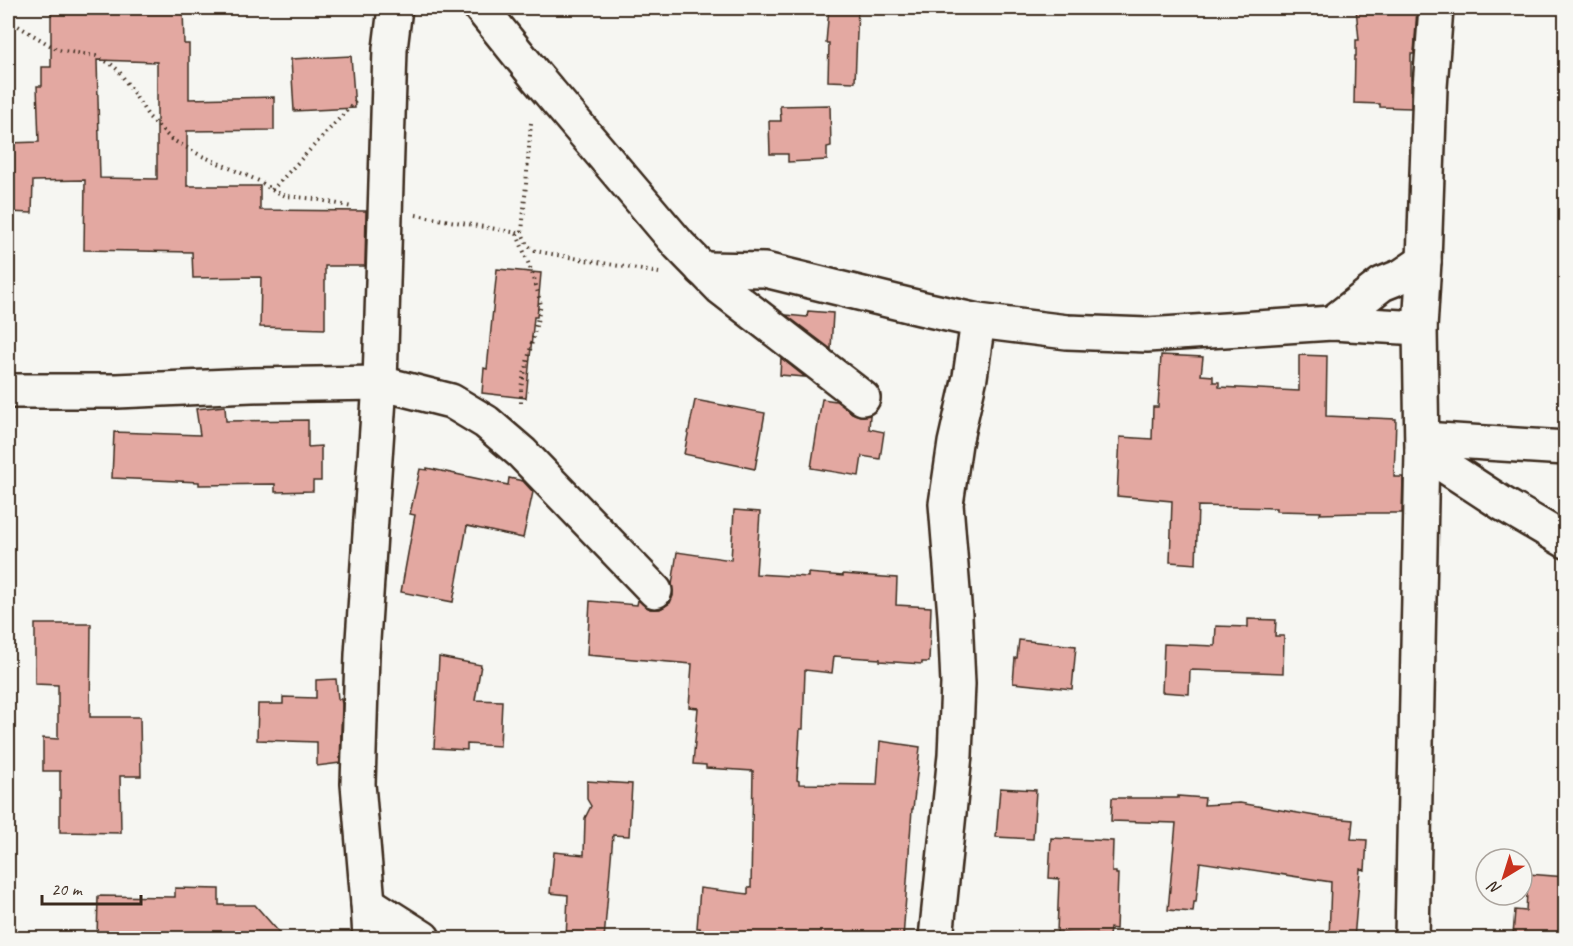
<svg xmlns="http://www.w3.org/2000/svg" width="1573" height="946" font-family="Caveat,sans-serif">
  <rect width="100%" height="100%" fill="#f6f6f2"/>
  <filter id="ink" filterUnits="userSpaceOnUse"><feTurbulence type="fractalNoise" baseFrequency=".0167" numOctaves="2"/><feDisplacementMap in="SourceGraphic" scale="12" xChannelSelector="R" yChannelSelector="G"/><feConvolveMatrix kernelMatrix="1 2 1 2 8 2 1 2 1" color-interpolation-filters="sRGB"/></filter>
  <g filter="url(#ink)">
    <g fill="#e3a8a1" stroke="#3b2a1e" stroke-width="1.5" fill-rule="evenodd">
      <path d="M51,8h132l1,36h5v55l85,-2v33l-87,1v55h73v24l106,1 -1,55h-40v63l-65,-2 1,-50 -68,1 -1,-26 -108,-2 1,-70 -52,1 -1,32 -24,-1v-69l31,-1 -2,-56h5v-19h9zM97,60l60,2v117l-57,-1z"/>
      <path d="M829,8h29l-3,74 -27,-1 1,-38h-3z"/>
      <path d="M1356,8h61l-3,46h-3v54l-31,-1v-3l-26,-1 1,-47h1v-16h3z"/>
      <path d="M351,56l4,52 -61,3 -3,-52z"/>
      <path d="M830,105l1,41 -4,1v13l-39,2v-8h-18l-1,-33h12l-1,-15z"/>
      <path d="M497,269l44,4 -4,44h-3l-8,81 -44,-5 2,-25 3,1z"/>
      <path d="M808,311l25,2 -2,36 -45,-34 21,2z"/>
      <path d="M1161,355l42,2 -2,18 12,1v6h6v5l80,4v-36l28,1 -1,60 70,3 -2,58h9l-1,36h-44l-38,1 1,-2 -45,-1v-3l-78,-2 -2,58 -26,-2 2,-61 -55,-5 3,-59 32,2 1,-32h5z"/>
      <path d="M781,358l24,19 -25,-2z"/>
      <path d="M822,399l14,2 16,12 8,3 10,-1 -1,14 15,3 -4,27 -18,-3 -3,20 -48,-8z"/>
      <path d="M695,400l70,13 -10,56 -71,-15z"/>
      <path d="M225,406l1,15 82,-1v27l13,-1v35h-8v10l-38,1v-8l-76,1v-3l-87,-4 2,-46 86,3 -4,-26z"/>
      <path d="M427,468l81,17 1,-7 14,3 10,11 -10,46 -56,-12 -14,76 -52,-10 14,-77 -5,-1 10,-45 7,1z"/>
      <path d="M734,510l26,2 -4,62 52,3v-4l35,3v-2l54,4 -1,27 35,2 -2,55h-7v2l-42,-3v-2l-46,-3 -2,17 -27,-3 -2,59h-3l-3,51 2,1v3l78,1 3,-44 40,6 -7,62h-1l-9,130h-80l-34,-4 -1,4h-88v-11h-3l3,-40 48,6v-6h3l2,-117 -47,-3v-3l-13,-1 5,-56 -9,-1 3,-43 -105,-9 3,-54 47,4 1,-5 12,9h10l10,-6 3,-7 -1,-11 5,-33 54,8z"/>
      <path d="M1248,619l28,1 -1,16h9l-1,37 -93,-3 -1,24 -27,-2 2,-48 51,2 1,-20 32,1z"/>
      <path d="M35,624h56l-1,93h50l1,59h-21l1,57 -61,-1v-61h-17v-33l15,1v-54l-23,-1z"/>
      <path d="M1019,640l57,6 -4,43 -59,-6 2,-25h2z"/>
      <path d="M439,657l42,8 -6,35 27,1 -2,45 -33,-2v6l-33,-2z"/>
      <path d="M336,679l2,20h3l1,5 -2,59 -23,3v-24l-60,-2 1,-36h25v-7l33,1v-18z"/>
      <path d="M587,781l45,3 -3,52 -16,-1 -9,104h-38l2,-44 -18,-2 4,-41 30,3 1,-37 6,-12 -4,-7z"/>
      <path d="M1000,788l36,2 -3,49 -37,-2z"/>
      <path d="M1178,796l27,2 -1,7 36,-2 81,14 32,3 -2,19 16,1 -2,30 -5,-1 -6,70h-25l2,-57 -131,-20 -4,40h-2l-1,10 -25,-2 8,-87 -65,-2 1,-23h66z"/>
      <path d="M1051,838l62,3 -1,31h4v2h2l-2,55 -6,-1 -1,8 -52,-3 2,-54 -10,-1z"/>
      <path d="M1528,874l38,3v62l-53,-3 2,-26 11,1z"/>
      <path d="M175,888l44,1v16h36l30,34h-72v-4h-54v4h-62l1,-43 77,1z"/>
    </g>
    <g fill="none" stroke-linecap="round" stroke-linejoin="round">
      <defs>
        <g id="street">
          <path d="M481,8l54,67 144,170 42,43 142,110"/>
          <path d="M702,269l63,1 155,38 58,13 89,11 80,3 185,-12 88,5"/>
          <path d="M1332,323l50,-39 20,-8 22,-15"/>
          <path d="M8,391h109l135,-6 128,-2 71,18 35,21 36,31 133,138"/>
          <path d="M1423,439l143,9"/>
          <path d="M1422,451l81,53 63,37"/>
          <path d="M368,903l55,35"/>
          <path d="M370,938l-2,-35 -10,-119 4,-129 18,-272 10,-334 5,-41"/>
          <path d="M936,938l19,-183 3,-71 -3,-68 -9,-112 9,-61 15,-66 8,-56"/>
          <path d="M1412,938l10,-487 -2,-123 4,-67 6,-174 6,-79"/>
        </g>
      </defs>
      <use href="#street" stroke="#3b2a1e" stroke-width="38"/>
      <g stroke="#3b2a1e" stroke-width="4" stroke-dasharray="1.5 4.5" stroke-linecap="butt">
        <path d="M8,20l50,30 38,6 15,8 8,7 30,46 22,22 29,16 59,26 13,9 14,6 30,3 36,8"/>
        <path d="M531,123l-9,110 5,12 8,6 124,22"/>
        <path d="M272,190l84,-89"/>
        <path d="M416,215l102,18"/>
        <path d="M517,234l17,44 7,27 -20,82v20"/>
      </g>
      <use href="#street" stroke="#f6f6f2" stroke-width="33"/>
    </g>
  </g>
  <rect width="1573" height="946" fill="none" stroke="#f6f6f2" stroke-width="30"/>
  <rect x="15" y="15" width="1543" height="916" fill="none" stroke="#3b2a1e" stroke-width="2" filter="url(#ink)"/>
  <g transform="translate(1504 877) rotate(218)"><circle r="28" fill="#f6f6f2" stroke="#aba49d" stroke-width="1.5"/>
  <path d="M0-4.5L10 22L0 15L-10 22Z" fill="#c8321e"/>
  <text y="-9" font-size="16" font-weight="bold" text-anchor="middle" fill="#3b2a1e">N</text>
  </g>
  <path d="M42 895v9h99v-9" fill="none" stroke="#3b2a1e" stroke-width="3"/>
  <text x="51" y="895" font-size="18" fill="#3b2a1e" stroke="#f6f6f2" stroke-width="4.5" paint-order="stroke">20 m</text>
</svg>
